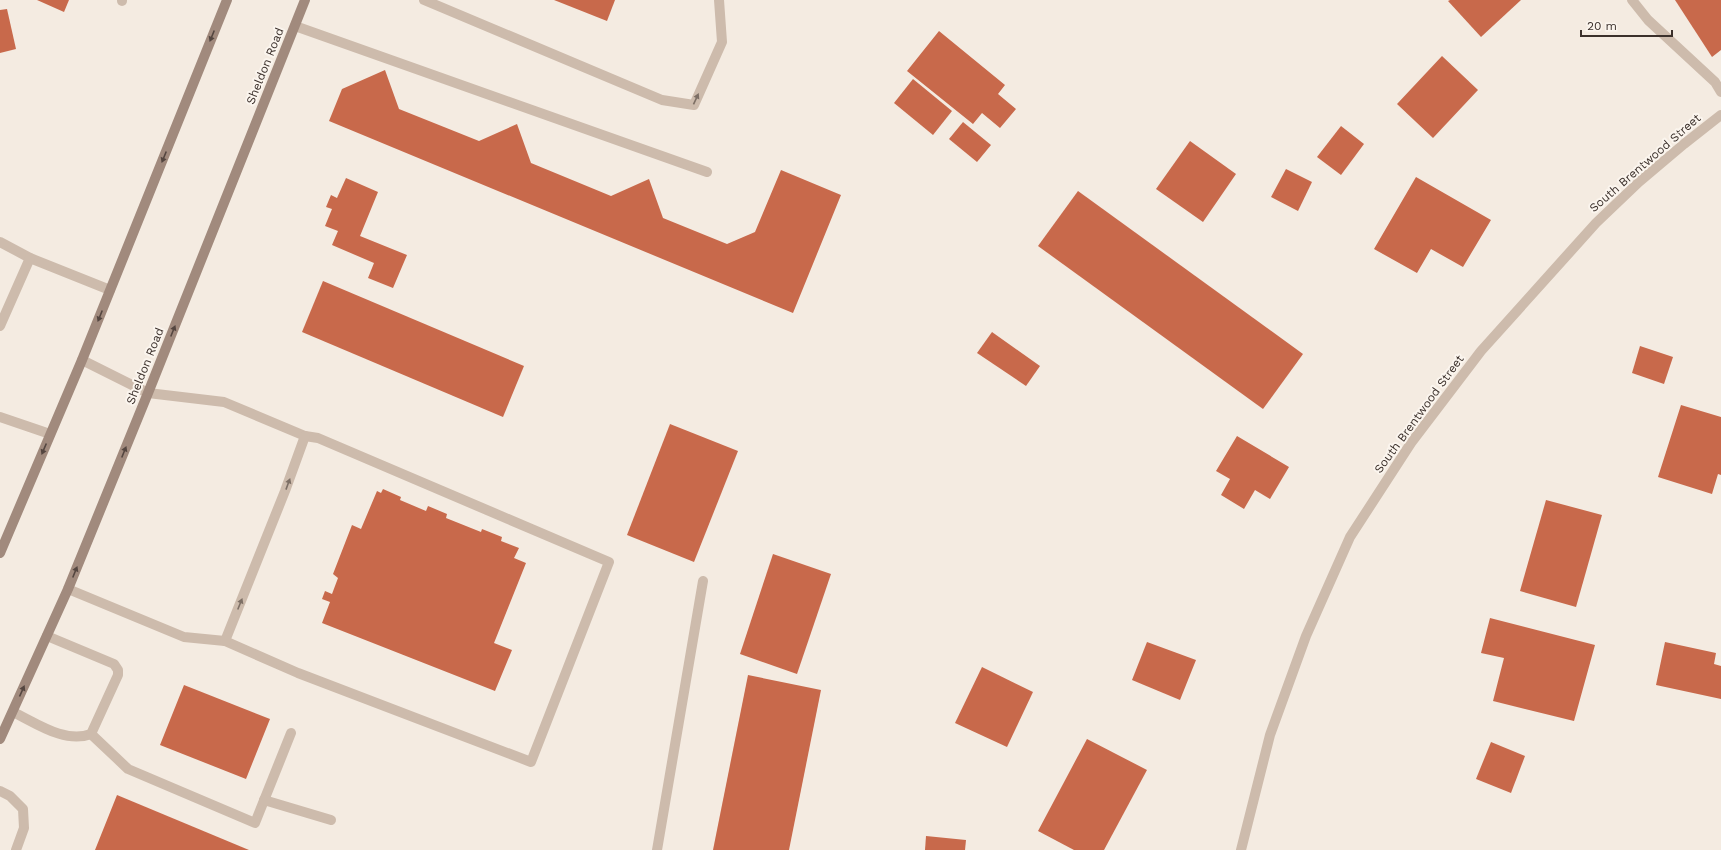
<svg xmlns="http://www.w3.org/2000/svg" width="1721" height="850" font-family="'Work Sans',sans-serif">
  <rect width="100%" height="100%" fill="#f4ebe1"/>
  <g fill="#c8694b">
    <path d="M37,0h32l-5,12z"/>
    <path d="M554,0h61l-8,21z"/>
    <path d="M1450,0h71l-40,37 -33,-36z"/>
    <path d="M1675,0h46v50l-9,7z"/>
    <path d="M7,9l9,40 -16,4v-43z"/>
    <path d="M939,31l66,54 -7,9 18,15 -16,19 -18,-15 -9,11 -66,-53z"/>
    <path d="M1442,56l36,34 -45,48 -36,-34z"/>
    <path d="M385,70l14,39 80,32 38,-17 14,39 80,33 38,-17 14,39 64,26 28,-12 26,-62 60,25 -48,118 -464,-192 13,-32z"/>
    <path d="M913,79l39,32 -19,24 -39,-32z"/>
    <path d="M963,122l28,23 -14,17 -28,-23z"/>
    <path d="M1341,126l23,18 -23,31 -24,-18z"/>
    <path d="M1190,141l46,33 -33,48 -47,-33z"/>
    <path d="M1286,169l26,13 -14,29 -27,-14z"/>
    <path d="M1416,177l75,43 -28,47 -32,-18 -14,24 -43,-24z"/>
    <path d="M346,178l32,14 -18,44 47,19 -14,33 -25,-10 6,-15 -42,-18 6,-14 -13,-5 7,-17 -6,-2 5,-12 6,3z"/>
    <path d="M1078,191l225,163 -40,55 -225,-163z"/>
    <path d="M323,281l201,85 -21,51 -201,-85z"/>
    <path d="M992,332l48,34 -14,20 -49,-33z"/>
    <path d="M1640,346l33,11 -9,27 -32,-11z"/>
    <path d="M1681,405l40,12v58l-3,-1 -6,20 -54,-17z"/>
    <path d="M670,424l68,27 -44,111 -67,-27z"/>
    <path d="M1237,436l52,31 -19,32 -15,-9 -11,19 -23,-14 9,-16 -14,-8z"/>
    <path d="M383,489l18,8 -1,3 26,11 2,-5 19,8 -1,4 35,14 1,-3 20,8 -1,4 18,7 -5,10 12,5 -32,80 18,7 -17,41 -173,-68 8,-21 -8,-3 3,-8 7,3 6,-16 -5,-4 19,-49 9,4 16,-38 4,2z"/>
    <path d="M1546,500l56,15 -26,92 -56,-16z"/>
    <path d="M773,554l58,20 -34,100 -57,-20z"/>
    <path d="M1490,618l105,27 -21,76 -81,-20 11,-43 -23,-5z"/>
    <path d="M1147,642l49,18 -16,40 -48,-20z"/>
    <path d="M1665,642l51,11 -2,11 7,2v33l-65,-14z"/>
    <path d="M982,667l51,25 -26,55 -52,-24z"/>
    <path d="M748,675l73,15 -32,160h-76z"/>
    <path d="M184,685l86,34 -24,60 -86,-34z"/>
    <path d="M1087,739l60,31 -43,80h-30l-36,-19z"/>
    <path d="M1491,742l34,14 -14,37 -35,-14z"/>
    <path d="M117,795l132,55h-154z"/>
    <path d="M926,836l40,4 -1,10h-40z"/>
  </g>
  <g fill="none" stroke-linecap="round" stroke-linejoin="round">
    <g stroke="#cdbbac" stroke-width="10">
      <path d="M424,0l238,100 32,5 28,-63 -3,-42"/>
      <path d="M1632,0l16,20 67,62 6,10"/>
      <path d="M122,1v-1"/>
      <path d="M295,26l412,146"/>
      <path d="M0,242l30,16 80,32"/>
      <path d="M0,326l30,-68"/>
      <path d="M0,417l50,17"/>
      <path d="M68,589l116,48 41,4 73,32 233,89 78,-200 -291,-124 -13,-2 -81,-34 -76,-9 -66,-33"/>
      <path d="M225,641l60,-150 20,-55"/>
      <path d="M13,712c23,11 52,32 78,22l27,-59v-5l-4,-6 -67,-28"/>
      <path d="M91,734l37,35 127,54 36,-90"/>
      <path d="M0,791l10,5 13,13 1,19 -8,22"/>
      <path d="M264,800l67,20"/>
      <path d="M657,850l46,-269"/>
    </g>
    <path stroke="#cdbbac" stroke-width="10" d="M1241,850l29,-115 36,-99 44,-99 61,-94 70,-92 115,-128 43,-41 45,-38 37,-29"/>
    <g stroke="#a18a7d" stroke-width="10">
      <path d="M0,553l82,-193 145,-360"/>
      <path d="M0,739l68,-150 80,-196 157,-393"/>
    </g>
  </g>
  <defs><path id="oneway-solid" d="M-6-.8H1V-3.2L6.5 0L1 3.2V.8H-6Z"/></defs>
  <g fill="#544640">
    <use href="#oneway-solid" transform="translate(212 36) rotate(112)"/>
    <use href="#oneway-solid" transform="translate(164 157) rotate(112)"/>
    <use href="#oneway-solid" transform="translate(100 316) rotate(112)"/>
    <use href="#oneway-solid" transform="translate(173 331) rotate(-68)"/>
    <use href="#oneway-solid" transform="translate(44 449) rotate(113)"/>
    <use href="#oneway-solid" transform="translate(124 452) rotate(-68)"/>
    <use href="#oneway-solid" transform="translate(75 572) rotate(-68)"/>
    <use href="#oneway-solid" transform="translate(22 691) rotate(-66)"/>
  </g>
  <g fill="#7d6f65">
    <use href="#oneway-solid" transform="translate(696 99) rotate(-65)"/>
    <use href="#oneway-solid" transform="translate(288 484) rotate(-70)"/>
    <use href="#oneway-solid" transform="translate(240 604) rotate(-68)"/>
  </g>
  <g text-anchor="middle" stroke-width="4" stroke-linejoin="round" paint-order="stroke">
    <g font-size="12" fill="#3b302b" stroke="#fbf5ee">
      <text transform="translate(265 66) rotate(-68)" y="4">Sheldon Road</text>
      <text transform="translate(1645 163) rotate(-41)" y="4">South Brentwood Street</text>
      <text transform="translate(145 366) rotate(-68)" y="4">Sheldon Road</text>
      <text transform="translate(1419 414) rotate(-54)" y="4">South Brentwood Street</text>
    </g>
  </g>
  <path d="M1581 30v6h91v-6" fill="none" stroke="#3b302b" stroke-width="2"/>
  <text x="1587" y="30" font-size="12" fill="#3b302b" stroke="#fbf5ee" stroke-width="3" paint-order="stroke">20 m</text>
</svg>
